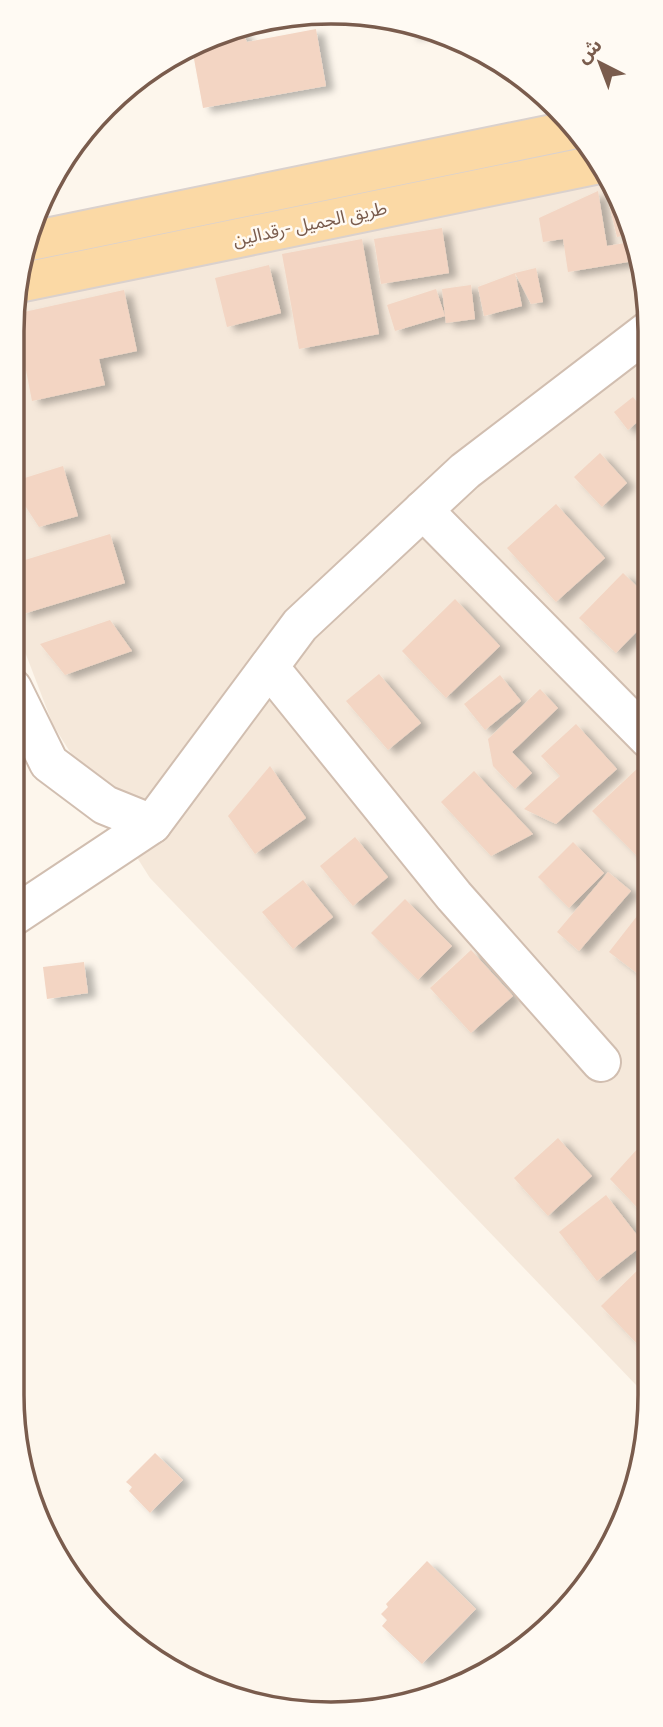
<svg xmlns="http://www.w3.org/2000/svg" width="663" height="1727" font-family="'Fira Sans Condensed','Noto Sans Arabic',sans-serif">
  <defs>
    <filter id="shadow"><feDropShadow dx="8" dy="4.5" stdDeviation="3.5" flood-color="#0004"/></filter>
  </defs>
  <rect width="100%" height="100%" fill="#fdf6ec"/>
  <path fill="#f5e8da" d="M611,180l7,11 30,98 3,1087 -14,10 -487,-508 -97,-153 -41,-107v-286l4,-32z"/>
  <g fill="#f3d5c3" filter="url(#shadow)">
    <path d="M408,23h7l17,8 -22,4z"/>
    <path d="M316,29l10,57 -123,22 -11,-60 50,-17 5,11z"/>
    <path d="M616,188l2,3 16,52 -7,-8 -10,2 -11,-46z"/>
    <path d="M598,191l9,55 18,-3 3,19 -60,10 -5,-33 -20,3 -4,-24z"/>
    <path d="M442,228l7,45 -68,11 -7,-45z"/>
    <path d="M362,239l17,95 -80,15 -17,-95z"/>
    <path d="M269,265l12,48 -54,14 -12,-49z"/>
    <path d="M536,268l7,34 -12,2 -16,-31 7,33 -38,10 -6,-29 37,-14z"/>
    <path d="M471,285l4,34 -29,4 -1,-7 -50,15 -8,-26 49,-16 9,27 -3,-27z"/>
    <path d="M124,290l13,61 -38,8 6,26 -73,16 -17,-87z"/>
    <path d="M633,397l14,17 -19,16 -14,-18z"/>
    <path d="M600,453l27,30 -25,24 -28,-30z"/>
    <path d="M63,466l15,50 -39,11 -27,-41v-4z"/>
    <path d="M556,504l49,54 -49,44 -49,-54z"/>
    <path d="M110,534l15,49 -102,31 -11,-37v-13z"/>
    <path d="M623,573l26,25v21l-33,34 -37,-35z"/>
    <path d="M455,599l45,47 -54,52 -44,-47z"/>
    <path d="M110,620l22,31 -67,24 -25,-31z"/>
    <path d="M379,674l42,49 -33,27 -42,-49z"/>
    <path d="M500,675l21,26 -36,29 -21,-26z"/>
    <path d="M540,689l18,19 -46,44 20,21 -17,16 -22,-23 -5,-27z"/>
    <path d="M576,724l41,45 -61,55 -32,-15 36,-33 -19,-20z"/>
    <path d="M270,766l36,52 -51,36 -27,-38z"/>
    <path d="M639,767l10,10v69l-11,11 -46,-46z"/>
    <path d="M474,771l59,63 -42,22 -50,-54z"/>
    <path d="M355,837l33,40 -35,29 -33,-40z"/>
    <path d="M573,842l31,31 -35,35 -31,-31z"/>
    <path d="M608,872l23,19 -52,60 -22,-19z"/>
    <path d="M303,880l30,37 -40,32 -31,-37z"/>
    <path d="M405,899l47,47 -34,34 -47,-47z"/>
    <path d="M641,911l9,6v66l-41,-31z"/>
    <path d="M471,950l42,46 -42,37 -41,-45z"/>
    <path d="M84,962l4,31 -41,6 -4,-32z"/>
    <path d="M650,996v28l-14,-10z"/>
    <path d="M650,1026v21l-10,-8z"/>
    <path d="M650,1135v86l-40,-42z"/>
    <path d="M558,1138l34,38 -44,40 -34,-38z"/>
    <path d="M606,1195l38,49 -47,37 -38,-49z"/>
    <path d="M650,1258l1,88 -6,6 -44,-46z"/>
    <path d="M155,1453l28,27 -33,33 -21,-22 3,-4 -6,-5z"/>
    <path d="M427,1561l49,48 -54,55 -40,-38 5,-6 -6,-6 7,-7 -2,-3z"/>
  </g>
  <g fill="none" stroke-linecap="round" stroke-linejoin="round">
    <defs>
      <g id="minor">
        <path d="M423,510l226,229"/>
        <path d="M269,667l185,229 147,166"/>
        <path d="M12,688l37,75 56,42 47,19"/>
        <path d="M12,917l140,-93 148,-199 165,-154 183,-140"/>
      </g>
      <g id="major">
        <path d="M26,242l551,-113"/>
        <path d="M19,283l581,-119"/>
      </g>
    </defs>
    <use href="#minor" stroke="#d1beb0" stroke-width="42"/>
    <use href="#major" stroke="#dad1cd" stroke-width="42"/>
    <use href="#minor" stroke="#fff" stroke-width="38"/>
    <use href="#major" stroke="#fbd9a5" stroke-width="38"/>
  </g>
  <g text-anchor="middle" stroke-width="5" stroke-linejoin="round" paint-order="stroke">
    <g font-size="18" fill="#7a5c4d" stroke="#fffaf3">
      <text transform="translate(310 224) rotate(-12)" y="6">طريق الجميل -رقدالين</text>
    </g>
  </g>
  <path d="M0 0H663V1727H0ZM331 24H331A307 307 0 0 1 638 331V1395A307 307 0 0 1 331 1702H331A307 307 0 0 1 24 1395V331A307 307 0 0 1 331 24Z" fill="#fffaf3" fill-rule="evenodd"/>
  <path fill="none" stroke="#7a5c4d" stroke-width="3.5" d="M331 24H331A307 307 0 0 1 638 331V1395A307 307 0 0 1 331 1702H331A307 307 0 0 1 24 1395V331A307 307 0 0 1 331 24Z"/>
  <g transform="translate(600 63) rotate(318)" stroke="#fffaf3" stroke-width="5" paint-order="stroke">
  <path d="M0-5L12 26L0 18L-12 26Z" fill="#7a5c4d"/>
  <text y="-10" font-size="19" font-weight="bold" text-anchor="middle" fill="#7a5c4d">ش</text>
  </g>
</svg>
